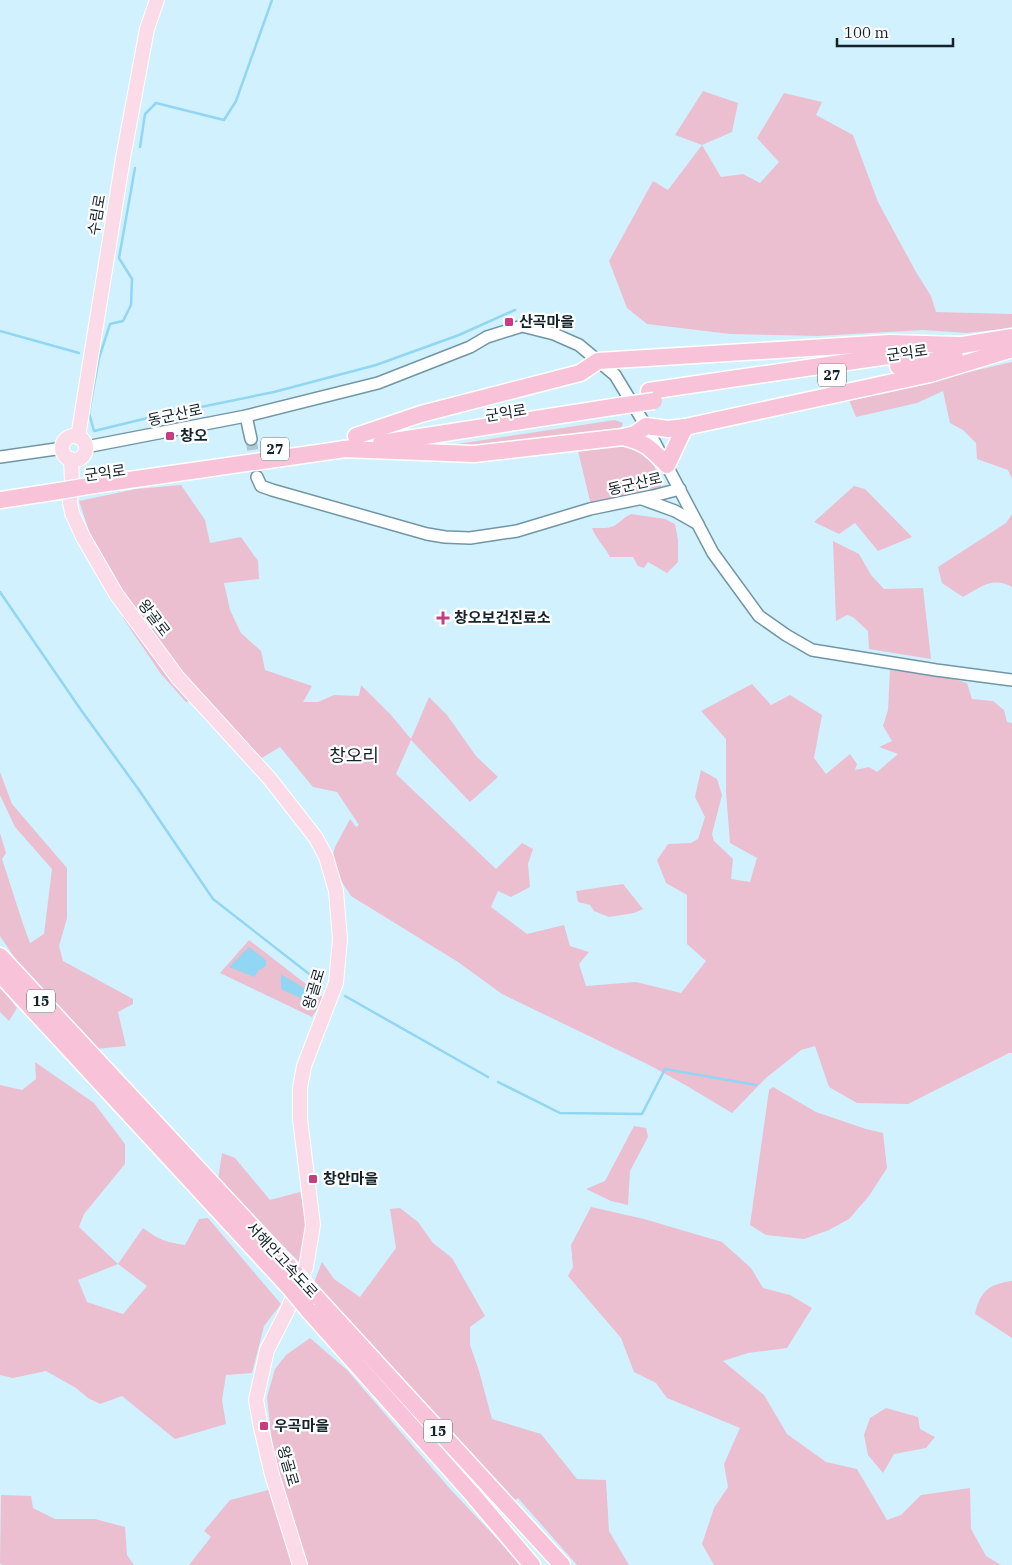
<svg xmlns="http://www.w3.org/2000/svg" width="1012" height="1565" font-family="'IBM Plex Serif','Noto Sans KR',serif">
  <rect width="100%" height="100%" fill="#d1f1ff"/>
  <g fill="#ebbfd0" fill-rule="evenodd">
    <path d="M703,91l35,12 -6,29 -30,13 19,32 22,-3 17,9 19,-21 -22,-24 27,-45 38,9 -6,13 37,20 25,67 38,70 15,24 5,16 76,2v14l-45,5 -44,-3 -105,6 -88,-2 -83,-10 -20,-16 -18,-47 44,-80 15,9 34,-45 -27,-10z"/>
    <path d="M1012,362v117l-4,-9 -31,-11 -1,-16 -13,-13 -13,-7 -7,-32 -26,12 -61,14 -7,-17z"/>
    <path d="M615,420l8,3 -4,12 -214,17z"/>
    <path d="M629,445c5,4 13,7 17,11 8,8 16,22 15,33l-70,16 -13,-54 35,-5z"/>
    <path d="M181,485l24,35 5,23 31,-6 17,24 1,18 -35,4 6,27 11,23 20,18 4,19 47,16 -9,16h15l16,-7 25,1 2,-11 30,30 20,24 18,-42 18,18 29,41 22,21 -28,25 -59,-62 -15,34 100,95 26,-26 11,6 -5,15 2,23 -19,10 -13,-6 -7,16 36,27 37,-9 6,21 19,6 -10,12 7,22 50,-4 45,11 25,-32 -19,-17v-49l-21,-12 -9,-23 11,-16 23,-1 7,-4 7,-22 -10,-20 6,-27 16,9 5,16 -10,39 2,7 19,18 -2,20 19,3 7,-24 -27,-15 -4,-51v-53l-25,-28 51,-27 19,21 19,-10 32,20 -8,43 12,16 24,-20 7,10 -2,6 14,-3 8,5 21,-18 -19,-7 13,-6 -9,-15 5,-16 2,-40 57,7 20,6 5,16 21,2 11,9 3,12 5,1v330h-3l-101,51 -51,-1 -28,-16 -14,-41 -14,4 -35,28 -34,35 -45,-27 -36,-20 -149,-72 -44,-32 -107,-66 -9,-14 -10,-24 3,-11 15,-28 6,8 3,-2 -22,-33 -24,-5 -33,-40 -20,12 -54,-60 -20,3 -25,-28 -38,-56 -4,-34 -30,-53 -10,-30 57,-12z"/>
    <path d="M854,486l11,3 47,48 -34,14 -23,-28 -16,11 -25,-12z"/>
    <path d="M631,514l34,5 10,5 3,16v22l-11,11 -19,-11 -4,6 -6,-2 -5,-9h-23c-5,-10 -14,-18 -18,-29 8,0 19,1 25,-4 6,-4 6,-6 14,-10z"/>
    <path d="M1012,514v73c-20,-11 -32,1 -49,10l-21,-14 -4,-16 68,-44z"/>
    <path d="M833,541l26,13 12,21 13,14 39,-1 8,71 -62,-10 -1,-18 -15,-14 -6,-2 -11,6z"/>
    <path d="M0,772l12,32 55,64v50l-8,28 4,15 70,38v5l-15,8 8,34 -31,3 -74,-82 -21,-31v-103l6,20 -4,6 21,65 7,19 14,-9 8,-65 -37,-42 -15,-32z"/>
    <path d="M623,884l20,25 -9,4 -25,4 -15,-6 -4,-6 -12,-3 -2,-11z"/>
    <path d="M249,940l75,58 -12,19 -92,-44z"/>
    <path d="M0,986l17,22 -8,13 -9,-9z"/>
    <path d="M35,1062l59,41 31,41v20l-41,50 -5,13 39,37 25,-36c16,12 23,14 42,17l14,-26 9,-1 73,86 -17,22 -12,47 -26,2 -4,25 4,24 -51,15 -53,-43 -22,8 -12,-6 -12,-10 -30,-17 -33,7 -13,-3v-290l22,5 14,-11zM118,1264l29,22 -24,28 -36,-12 -9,-22z"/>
    <path d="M773,1087l43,25 50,17 17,4 4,35 -18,28 -20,23 -20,11 -25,9 -38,-4 -16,-10 19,-135z"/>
    <path d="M634,1126l12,2 2,9 -18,34 -2,34 -17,-4 -25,-12 19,-8z"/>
    <path d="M222,1153l13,5 35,42 30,-8 8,31 -6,42 -84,-85z"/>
    <path d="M591,1207l53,12 78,23 29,26 12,20 27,7 22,13 -25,40 -39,5 -25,8 41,34 23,39 39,28 31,7 30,51 14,-5 20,-20 49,-7 1,41 15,27 15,9h-287l-12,-21 12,-36 14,-21 -4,-23 16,-36 -73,-30 -11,-15 -22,-11 -13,-34 -53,-62 5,-9 -2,-22z"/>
    <path d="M400,1208l18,14 15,21 19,15 33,58 -15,11v18l9,26 13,48 49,15 36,45 29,1 3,51 20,34h-52l-59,-67 -8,6 -197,-219 9,-23 12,17 26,18 36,-49 -6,-39z"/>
    <path d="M1012,1281v57l-37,-24c5,-23 14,-30 37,-33z"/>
    <path d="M310,1338l37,32 104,120 71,75h-214l-35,-112 -6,-56 8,-28 11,-14z"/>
    <path d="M886,1408l32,9 2,12 15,8 -9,11 -32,6 -11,19 -15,-18 -4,-20 6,-17z"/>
    <path d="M272,1489l21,76h-104l22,-28 -7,-6 26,-31z"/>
    <path d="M1,1495l30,1 2,12 22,11h40l30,8 2,28 7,10h-132l-2,-2z"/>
  </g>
  <g fill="#91d6f3">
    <path d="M249,947l17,13v6l-7,4 -5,7 -25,-10z"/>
    <path d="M281,974l33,20 -1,10 -32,-15z"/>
  </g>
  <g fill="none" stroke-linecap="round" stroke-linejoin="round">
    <g stroke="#91d6f3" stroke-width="2.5">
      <path d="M140,147l5,-33 11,-11 68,17 12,-19 36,-101"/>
      <path d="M135,168l-16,90 13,21 -1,26 -8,16 -13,3 -11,34 -10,55 5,18 58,-14 122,-25 102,-27 83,-30 56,-25"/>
      <path d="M0,331l79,22"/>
      <path d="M0,592l81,118 58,80 74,109 109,85"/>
      <path d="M345,996l143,81"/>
      <path d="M498,1082l62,31 82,1 23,-45 91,16"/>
    </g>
    <path stroke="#abc8d4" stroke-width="11" stroke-dasharray="11 5.5" stroke-linecap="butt" d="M251,439l6,38"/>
    <defs>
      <g id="minor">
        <path d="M246,416l5,23"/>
        <path d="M86,447l160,-31 132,-33 92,-36 17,-10 35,-11 32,8 25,11 36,30 31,51 67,127 46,63 27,19 26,15 124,20 76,10"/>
        <path d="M0,457l63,-9"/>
        <path d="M257,477l4,9 11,4 155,44 18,3 25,1 47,-7 73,-22 63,-13 27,-7"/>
        <path d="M642,499l33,12 23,13"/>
      </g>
      <g id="major">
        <circle cx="74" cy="448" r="12"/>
        <path d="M78,437l45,-279 24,-129 10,-29"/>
        <path d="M71,459l1,25 -2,18 2,11 11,24 33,57 62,84 92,101 46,59 10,19 10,34 4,48 -4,44 -32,83 -4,22v31l13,106 -7,42 -20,46 -19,37 -11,50 5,28 11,47 28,90"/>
      </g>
      <g id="highway">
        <path d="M950,347l62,-10"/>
        <path d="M898,366l57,-9"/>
        <path d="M649,391l267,-39"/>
        <path d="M356,436l65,-22 159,-41 18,-12 292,-18 70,2"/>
        <path d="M623,437c24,6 27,11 44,28l18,-38"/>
        <path d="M381,443l238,-37"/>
        <path d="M343,449l131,5 149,-17 12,-3 11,-8 22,3 17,-2 245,-53 79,-24"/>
        <path d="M94,485l258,-37"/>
        <path d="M0,500l59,-9"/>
        <path d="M0,956l295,317"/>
        <path d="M0,974l289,313"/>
        <path d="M315,1296l247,269"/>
        <path d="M308,1310l164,184 60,71"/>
      </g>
    </defs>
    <use href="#minor" stroke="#7096a6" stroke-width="14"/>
    <use href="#major" stroke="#fff" stroke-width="16"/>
    <use href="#highway" stroke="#fff" stroke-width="19"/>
    <use href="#minor" stroke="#fff" stroke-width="11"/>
    <use href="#major" stroke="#fbdbe8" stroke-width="14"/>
    <use href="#highway" stroke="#f8c3d8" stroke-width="16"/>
    <defs>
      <g id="highway-bridge">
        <path d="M619,406l35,-5"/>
        <path d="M59,491l35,-6"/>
        <path d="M295,1273l20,23"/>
        <path d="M289,1287l19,23"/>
      </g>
    </defs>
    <use href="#highway-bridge" stroke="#fff" stroke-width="19" stroke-linecap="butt"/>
    <use href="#highway-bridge" stroke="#f8c3d8" stroke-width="16"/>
  </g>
  <g fill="#c43f82" stroke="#fff" stroke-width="2">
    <rect x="504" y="317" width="10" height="10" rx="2.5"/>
    <rect x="165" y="431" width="10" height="10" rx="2.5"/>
    <path d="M440.5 610.5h5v5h5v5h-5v5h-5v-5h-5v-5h5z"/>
    <rect x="308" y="1174" width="10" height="10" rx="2.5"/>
    <rect x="259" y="1421" width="10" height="10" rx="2.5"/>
  </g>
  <g text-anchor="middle" stroke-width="4.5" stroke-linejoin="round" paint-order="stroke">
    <g fill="#fff" stroke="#5a6569" stroke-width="1">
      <rect x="818" y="363.5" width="28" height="23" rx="4"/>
      <rect x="261" y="437.5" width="28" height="23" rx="4"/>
      <rect x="27" y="989.5" width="28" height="23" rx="4"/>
      <rect x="424" y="1419.5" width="28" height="23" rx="4"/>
    </g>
    <g font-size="14" font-weight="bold" fill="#142329">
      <text x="832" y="380">27</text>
      <text x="275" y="454">27</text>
      <text x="41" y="1006">15</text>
      <text x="438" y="1436">15</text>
    </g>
    <g font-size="15" fill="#142329" stroke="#fff">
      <text transform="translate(97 215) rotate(-80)" y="5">수림로</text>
      <text transform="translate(907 353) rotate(-8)" y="5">군익로</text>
      <text transform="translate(506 413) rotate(-9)" y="5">군익로</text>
      <text transform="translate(175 415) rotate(-12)" y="5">동군산로</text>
      <text transform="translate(105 473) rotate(-8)" y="5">군익로</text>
      <text transform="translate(635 484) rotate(-13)" y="5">동군산로</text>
      <text transform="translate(154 618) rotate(53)" y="5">왕골로</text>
      <text transform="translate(314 989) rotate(-73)" y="5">왕골로</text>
      <text transform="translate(282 1260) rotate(47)" y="5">서해안고속도로</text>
      <text transform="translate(288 1466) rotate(74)" y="5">왕골로</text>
    </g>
    <g font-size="15" font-weight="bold" fill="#142329" stroke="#fff" text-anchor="start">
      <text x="519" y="327">산곡마을</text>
      <text x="180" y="441">창오</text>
      <text x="454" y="623">창오보건진료소</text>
      <text x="323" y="1184">창안마을</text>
      <text x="274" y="1431">우곡마을</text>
    </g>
    <g font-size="18" fill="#142329" stroke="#fff">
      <text x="354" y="762">창오리</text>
    </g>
  </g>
  <path d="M837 38v8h116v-8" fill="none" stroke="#142329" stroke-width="2.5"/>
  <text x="844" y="38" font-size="15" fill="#142329" stroke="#ffffff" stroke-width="4" paint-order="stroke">100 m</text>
</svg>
